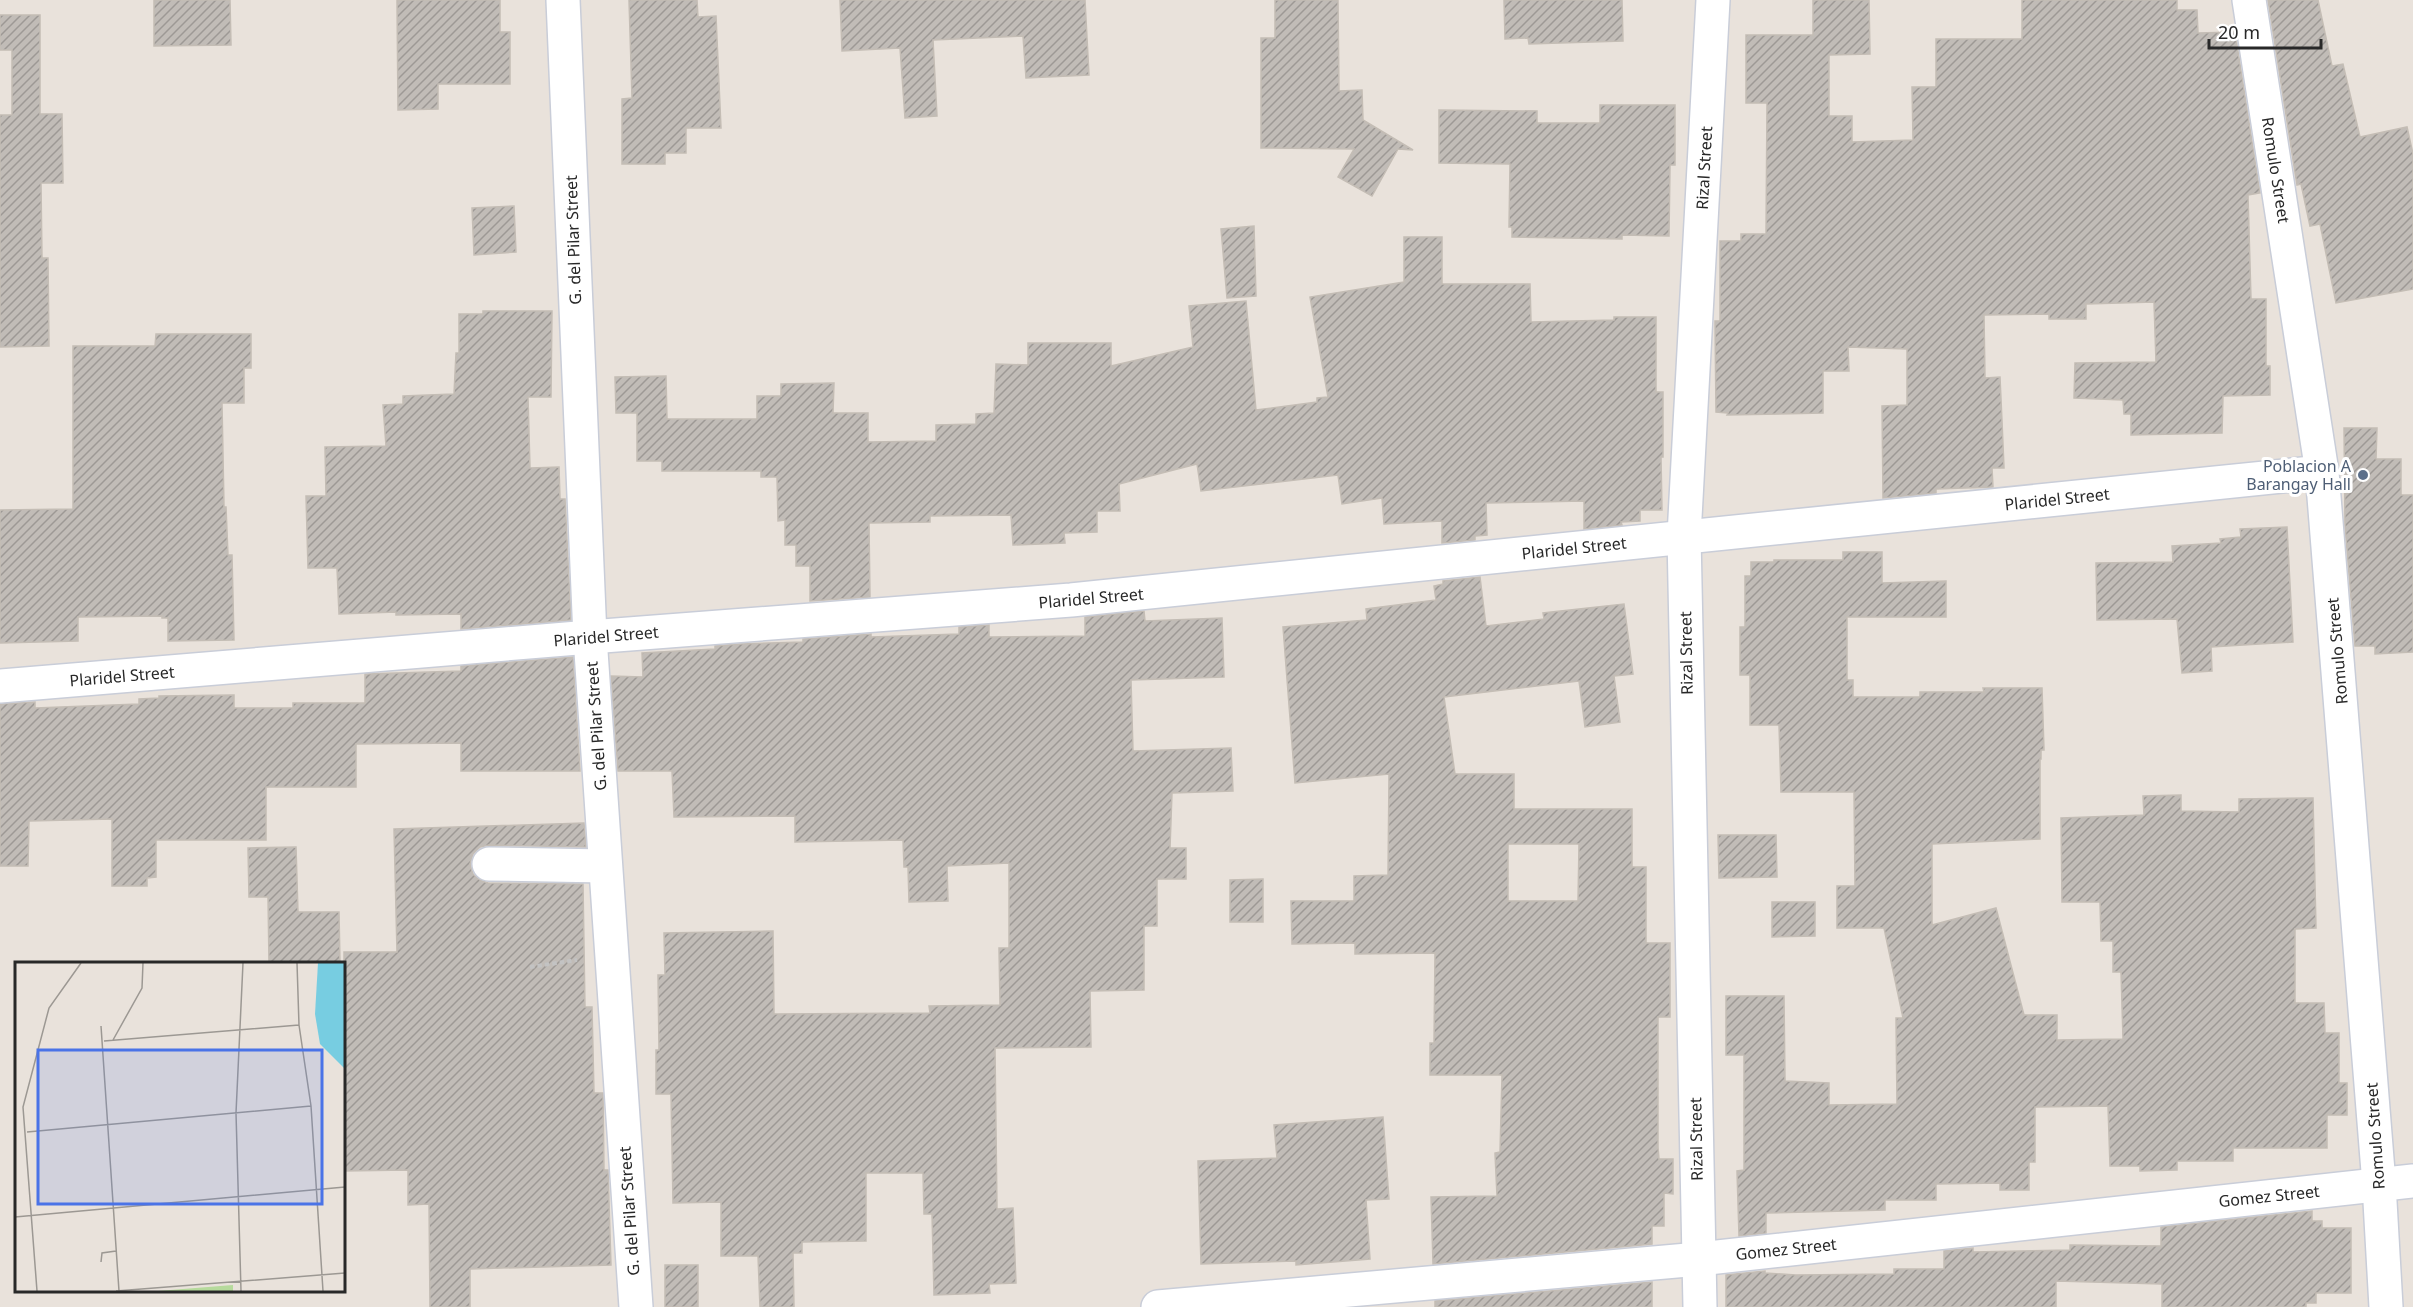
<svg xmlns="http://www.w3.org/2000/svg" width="2413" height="1307" font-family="'Noto Sans',sans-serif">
  <defs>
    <pattern id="building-hatch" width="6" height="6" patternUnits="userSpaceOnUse" patternTransform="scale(1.5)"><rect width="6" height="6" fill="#c1bcb7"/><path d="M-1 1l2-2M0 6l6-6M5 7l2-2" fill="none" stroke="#9d9995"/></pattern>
  </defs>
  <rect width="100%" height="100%" fill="#e9e2db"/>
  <g fill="url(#building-hatch)" stroke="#c4bdb5" stroke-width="1.5" fill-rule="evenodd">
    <path d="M154,0h76l1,45 -77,1z"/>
    <path d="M397,0h103v32h10v52h-72v25l-40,1z"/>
    <path d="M629,0h68l1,17 18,-1 5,112h-35v25h-21v11h-43v-65l10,-1z"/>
    <path d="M840,0h245l4,75 -63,3 -3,-42 -90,4 4,76 -32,2 -5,-70 -58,3z"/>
    <path d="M1275,0h63l1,91 23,-1 1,30 50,30 -15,-1 -26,47 -34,-19 16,-28 -93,-1v-110h14z"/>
    <path d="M1504,0h118l1,41 -94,3 -1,-6 -23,1z"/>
    <path d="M1813,0h56l1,54 -41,1v61h23v26l61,-2 -1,-53h24v-48h86v-39h155v10h20l1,23 37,-1 25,161 -12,2 3,104h15v67h4v29l-47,1 -1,37 -91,2v-21h-7l-1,-14 -49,-2 1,-35 81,-1 -2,-60 -68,2v15h-37v-5l-65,1 1,63 15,-1 2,44 2,47h-12l1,19 -57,2v4l-53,5 -1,-92 25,-1v-56l-59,-2 1,24h-26v42l-96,2 1,-2 -12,-1 -1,-91h5v-80h21v-7h25l1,-131h-21v-68h67z"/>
    <path d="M2268,0h50l14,66 11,-2 17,73 47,-10 6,27v135l-77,14 -16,-79 -10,2 -9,-42 -4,1z"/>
    <path d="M0,15h40v99h22l1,69h-22l1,75h6l1,88 -49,1v-232h12v-65h-12z"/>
    <path d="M1600,105h75v60h-5l-1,71 -47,-1v4l-110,-2v-10h-3l1,-63 -71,-1v-53l98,1v12h63z"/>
    <path d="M514,206l2,46 -42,3 -2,-47z"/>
    <path d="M1254,226l2,70 -29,2 -6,-69z"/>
    <path d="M1404,237h38v47h88l1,38 83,-2v-3h42v75h7v65h-2l1,53h-22v11l-19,1 1,3 -38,4v-28l-98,2 1,32 -12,1v4l-33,3v-22l-58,3 -2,-26 -40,6 -4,-29 -137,16 -4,-27 -78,20 1,27h-23v21l-33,1 1,10 -52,2 -2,-30 -81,1v6l-61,1 1,74 -60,4v-35h-14v-21h-11v-25l-7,1 -1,-44h-16v-6h-99v-10h-25v-48h-21l-1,-36 51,-1 1,43h90v-23h24v-12l53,-1 -1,30h35v29l68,-1v-16l40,-1v-10l18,-1 2,-49 32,1v-22h83v23l82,-19 -4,-41 57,-5 10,109 61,-8v-4l11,-1 -18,-100 94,-15z"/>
    <path d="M483,311h69l-1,86h-23l2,71 29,-1 1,32h5l6,121 -110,9v-15l-65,1v-3l-57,2 -2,-46h-29l-2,-72h20l-1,-49 61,-1 -3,-41 20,-1v-8l51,-2 2,-41h3v-39h24z"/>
    <path d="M156,334h95v34h-7v35h-22l2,104h2l2,48h4l2,85 -66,1v-23h-6v-2l-84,1v24l-78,2v-133l73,-1v-163h82z"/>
    <path d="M2344,428h33l-1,31h25v36h12v157l-38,2v-8h-20l-10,-120z"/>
    <path d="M2287,527l6,115 -82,5 1,24 -30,2 -5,-54 -80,1 -1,-57 77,-1 -1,-16 49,-3 -1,-4 21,-2 -1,-8z"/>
    <path d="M1843,552h39v31l64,-2v36h-99v63h6v17h67v-5h64l-1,-4h59l2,62h-3v9h-1v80l-108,5v81l64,-17 28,107h33v25l66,-1 -2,-67h-8v-31h-12l-1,-39h-38l-1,-84 83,-3 -1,-19 38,-1v16l58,1v-13l74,-1 3,130 -21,1v74h29l1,30h14v50h8v32h-20v33h-94v13h-56v9l-37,1v-5h-30l-2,-60 -73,1v55h-6v28h-29v-7l-64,1v16h-51v10l-119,3v20l-27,3 -2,-65 7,-1v-115h-18v-59h58l1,85 44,2v22l68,-1 -1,-86h7l-19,-90h-47v-42h18l-1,-94h-73l-2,-67h-29v-50h-10v-48h5v-51h6v-14h23v-2h69z"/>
    <path d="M1480,577l6,49 58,-7 -1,-6 81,-9 9,70 -19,2 6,46 -35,5 -6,-46 -135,16 11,77h59v35h118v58h14v76h24v74h-12v130l1,12h14v35l-9,-1v33h-12v18l-219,20 -2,-67 66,-1 -2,-43 5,-1 2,-77h-72v-32h4l1,-90 -80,1v-11l-63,1 -1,-43h63v-25l34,-1 1,-101 -94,9 -12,-156 84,-7 -1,-11 70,-9 -2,-14 9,-2v-3zM1508,844h71l-1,57h-70z"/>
    <path d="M1144,611l1,10 77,-3 2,59 -93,3 2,71 98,-3 2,43 -61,2 -2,55h16v31h-29v47h-13v64l-54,1 1,56 -96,1 2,161 16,-1 3,75 -27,1 1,9 -56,2 -2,-81h-8l-1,-41h-57v68l-64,1v11h-9l1,54h-34l-2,-51h-37v-54l-48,1 -2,-109h-15v-44h3l-1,-75h7l-1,-42 109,-2 1,83 156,-1 -1,-7 71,-1 -1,-57h10v-85l-62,3 1,35 -39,1 -1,-35h-4l-1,-27 -108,2v-26l-121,1 -2,-46h-54l-7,-95 32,1 -1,-24 73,-4v-3l25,-2 63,-2v-3l68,-5v3l88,-3v-7l30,-2v12l96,-1v-19z"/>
    <path d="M573,657l7,114h-119v-28l-105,1v43h-90v53h-110v37l-9,1v8h-35v-67l-83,2 -1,45h-28v-162l35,-2v6l104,-4v-5l20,-1v-2l75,-1v13h59v-5h72v-29l96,-3v-5z"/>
    <path d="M584,823l2,24 -97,-2 -9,2 -7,7 -3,10 3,10 7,6 8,3 95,1 2,123h7l2,86h9l1,77h4l3,95 -141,4v38h-40l-1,-103 -21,1v-35l-64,1v-219h53l-3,-123z"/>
    <path d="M1718,835h58l1,42 -58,1z"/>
    <path d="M296,847l2,65h41l1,51h-71l-1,-66h-19l-1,-49z"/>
    <path d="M1263,879v43h-33v-42z"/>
    <path d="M1772,902h43v34l-43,1z"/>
    <path d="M1383,1117l6,82 -23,1 4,59 -74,6v-4l-95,3 -3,-103 79,-3 -3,-33z"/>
    <path d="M2312,1211v10h10v7h29v65h-35v10h-10v4h-144v-23l-106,-3v26h-330v-32l39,-4v2l31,2 98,-1v-5h50v-18l29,-3v4l97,-2v-5l91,1v-19z"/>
    <rect x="665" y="1265" width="33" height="42"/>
    <path d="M1652,1282v25h-217v-6z"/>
  </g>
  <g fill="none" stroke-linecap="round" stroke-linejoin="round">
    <defs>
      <g id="minor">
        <path d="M563,0l27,637 46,670"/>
        <path d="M2249,0l73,472 57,712 7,123"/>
        <path d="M0,686l590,-49 481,-37 1251,-128"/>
        <path d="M489,864l116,2"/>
        <path d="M1158,1307l541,-48 714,-78"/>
        <path d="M1700,1307l-16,-771 29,-536"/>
      </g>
    </defs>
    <use href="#minor" stroke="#c9cdd8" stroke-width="36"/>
    <path stroke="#c3c3c3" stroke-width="4" stroke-dasharray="4.5 3" stroke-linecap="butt" d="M530,967l47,-7"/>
    <use href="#minor" stroke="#fff" stroke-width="33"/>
  </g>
  <circle fill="#5c6f8a" stroke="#fff" stroke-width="2" cx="2363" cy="475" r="6"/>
  <g text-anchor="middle" stroke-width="6" stroke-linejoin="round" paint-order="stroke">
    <g font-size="16" fill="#282828" stroke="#fff">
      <text transform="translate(1704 168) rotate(-87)" y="6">Rizal Street</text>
      <text transform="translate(2276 170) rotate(81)" y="6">Romulo Street</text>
      <text transform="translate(573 240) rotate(-92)" y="6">G. del Pilar Street</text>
      <text transform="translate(2057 499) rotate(-6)" y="6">Plaridel Street</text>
      <text transform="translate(1574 548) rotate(-6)" y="6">Plaridel Street</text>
      <text transform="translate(1091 598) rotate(-5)" y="6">Plaridel Street</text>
      <text transform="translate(606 636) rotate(-5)" y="6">Plaridel Street</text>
      <text transform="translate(2337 651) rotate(-95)" y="6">Romulo Street</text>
      <text transform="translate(1686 653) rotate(-91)" y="6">Rizal Street</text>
      <text transform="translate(122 676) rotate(-5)" y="6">Plaridel Street</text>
      <text transform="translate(596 726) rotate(-94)" y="6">G. del Pilar Street</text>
      <text transform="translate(2375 1136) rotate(-94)" y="6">Romulo Street</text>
      <text transform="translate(1696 1139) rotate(-91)" y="6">Rizal Street</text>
      <text transform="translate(2269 1196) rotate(-6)" y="6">Gomez Street</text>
      <text transform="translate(629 1211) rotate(-94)" y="6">G. del Pilar Street</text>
      <text transform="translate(1786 1249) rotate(-6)" y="6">Gomez Street</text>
    </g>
    <g font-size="16" fill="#4e5e75" stroke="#fff" text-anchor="end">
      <text x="2351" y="472">Poblacion A<tspan x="2351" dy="18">Barangay Hall</tspan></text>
    </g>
  </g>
  <g transform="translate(15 962)">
    <rect width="330" height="330" fill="#e9e2db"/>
    <path d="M218,323v6h-75z" fill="#b6da9c"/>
    <path d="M303,1h27v106l-25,-25 -5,-30z" fill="#77cde1"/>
    <path fill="none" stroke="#9c9893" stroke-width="1.5" d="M282,1l2,62 12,81 12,185M86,64l18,265M98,78l29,-52 1,-25M89,79l195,-16M12,170l284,-26M0,255l330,-30M86,300l1,-9 14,-2M22,329l-14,-184 26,-99 32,-45M101,329l229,-18M226,329l-5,-178 7,-150"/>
    <path fill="#4a73e7" fill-opacity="0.15" stroke="#4a73e7" stroke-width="3" d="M23,88h284v154h-284z"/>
    <rect width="330" height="330" fill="none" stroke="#282828" stroke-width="3"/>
  </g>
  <path d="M2209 39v9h112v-9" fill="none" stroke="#282828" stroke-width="3"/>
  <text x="2218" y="39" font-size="18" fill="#282828" stroke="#ffffff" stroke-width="4.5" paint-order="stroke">20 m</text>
</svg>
